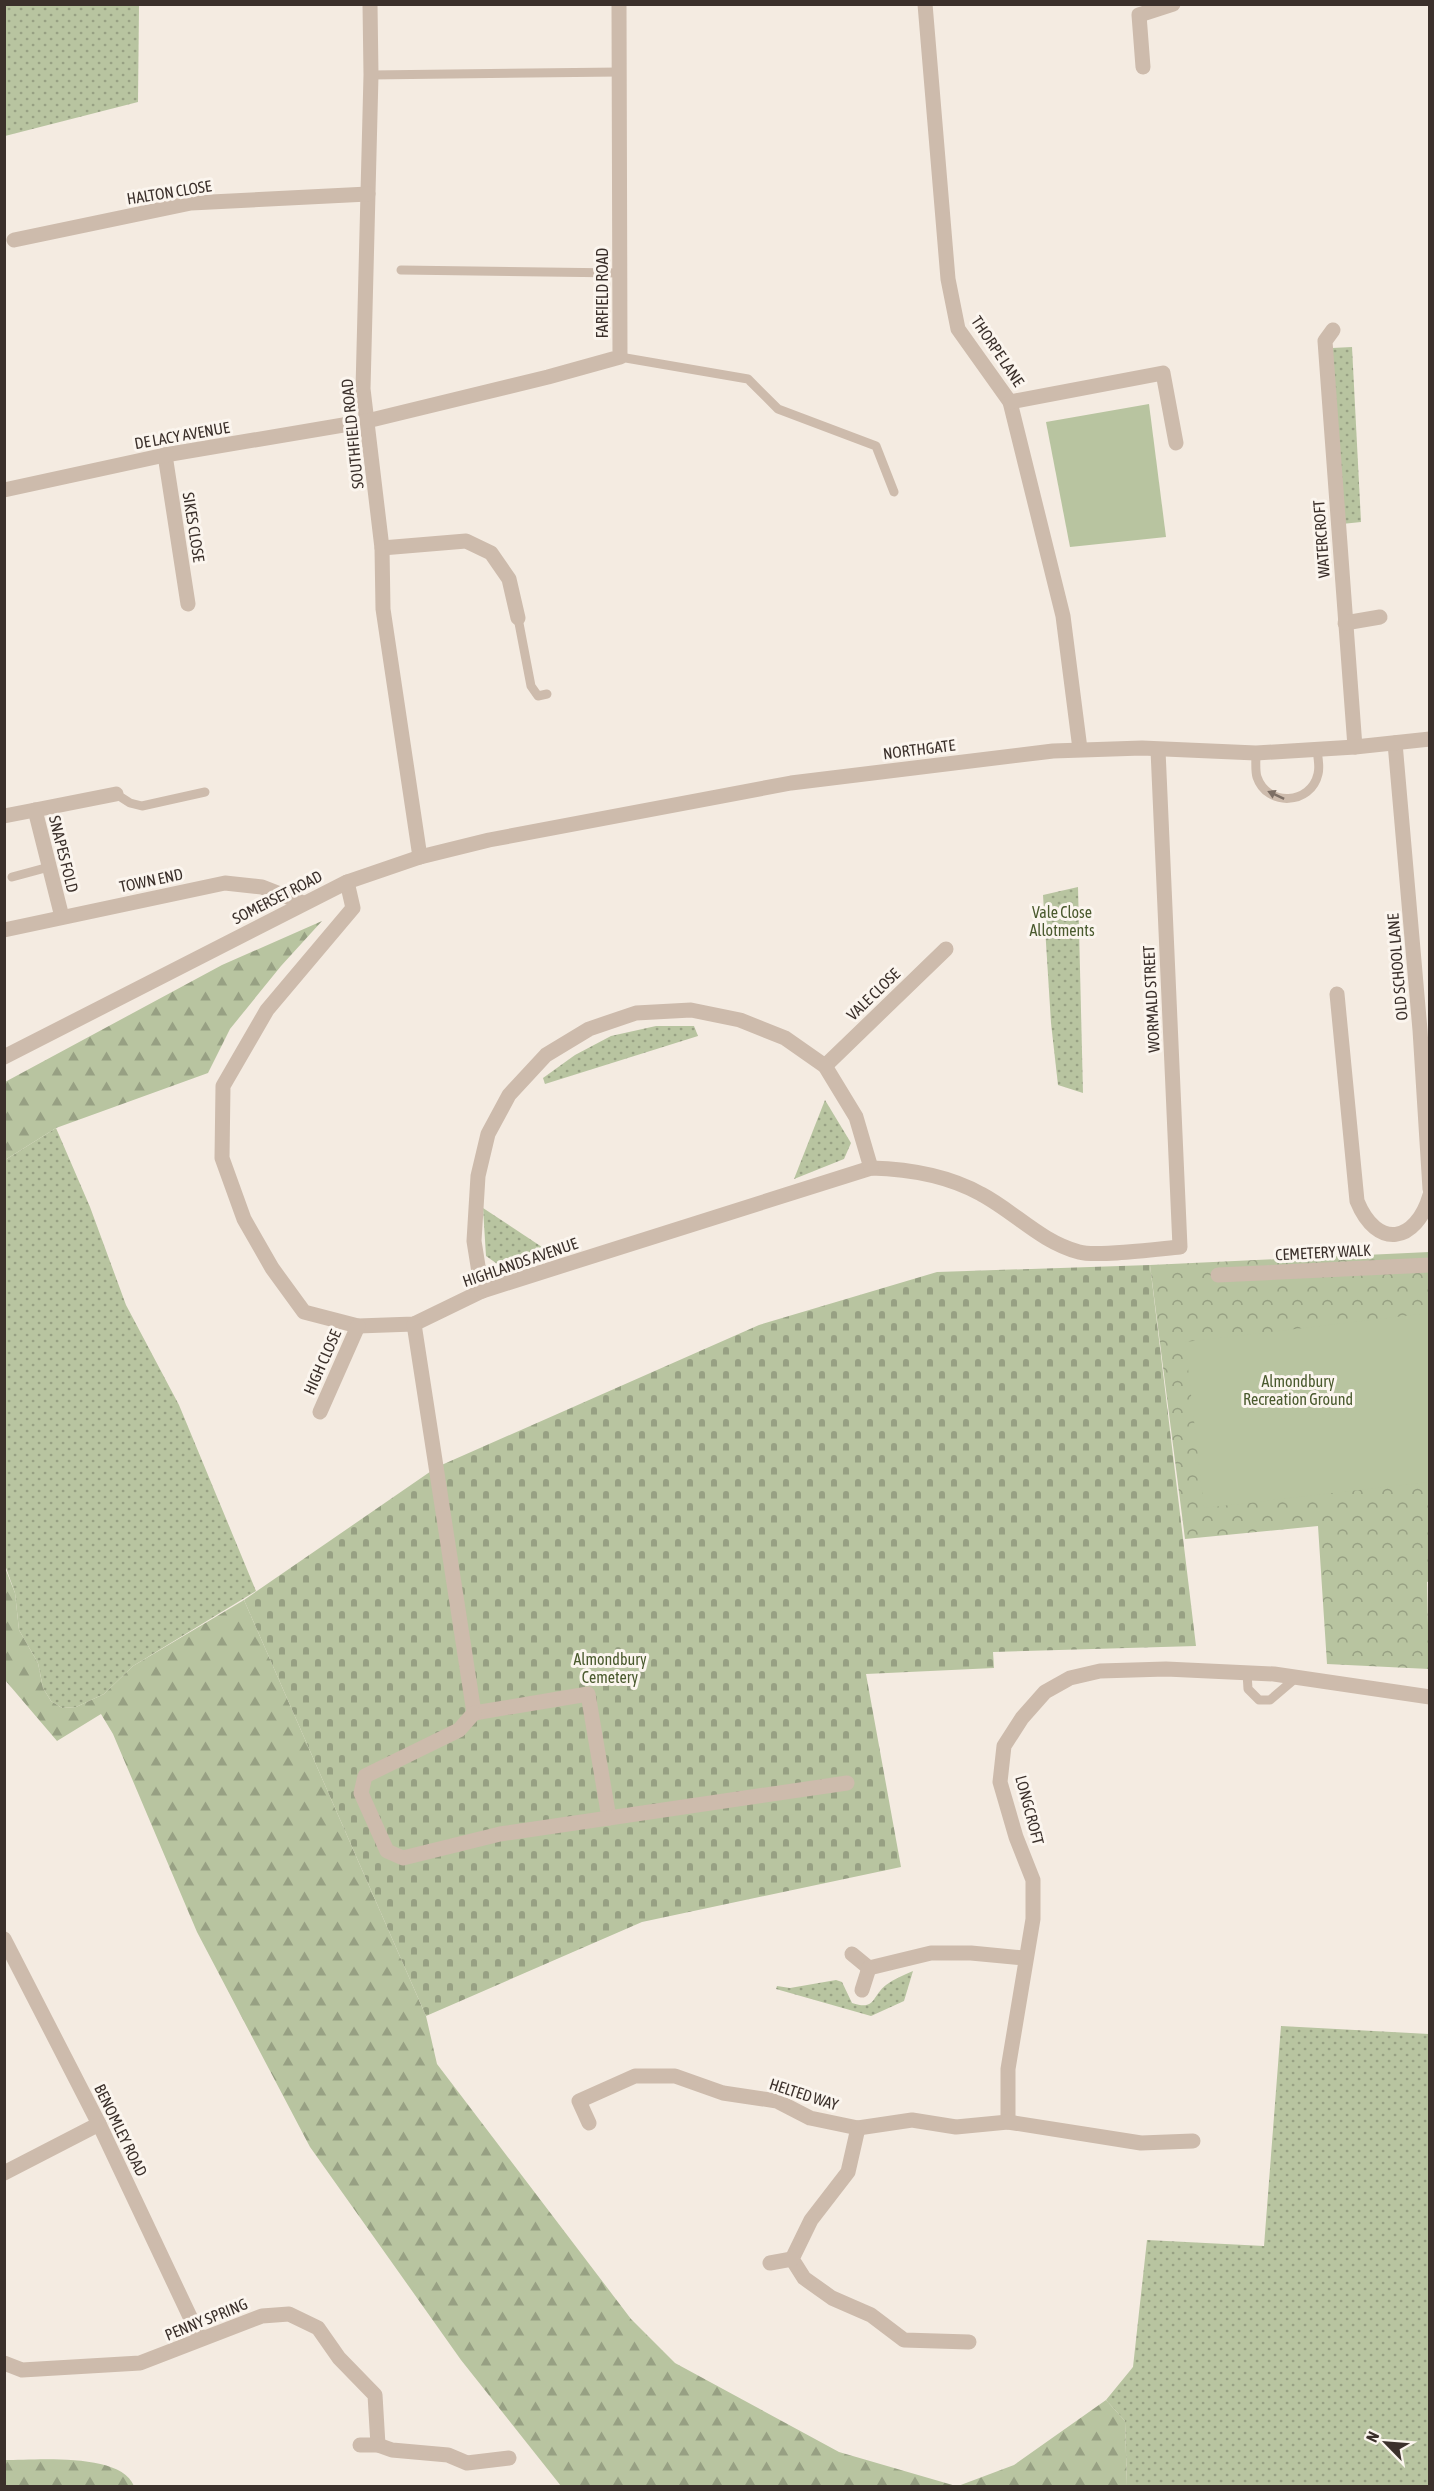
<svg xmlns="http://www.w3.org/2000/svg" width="1434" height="2491" font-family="'Asap Condensed',sans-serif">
  <defs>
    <pattern id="grass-dots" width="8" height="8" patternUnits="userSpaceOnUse" patternTransform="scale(1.5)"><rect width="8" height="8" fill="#b8c4a0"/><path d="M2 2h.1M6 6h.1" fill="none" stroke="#97a083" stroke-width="1.8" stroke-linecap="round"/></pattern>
    <pattern id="forest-firs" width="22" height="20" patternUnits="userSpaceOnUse" patternTransform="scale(1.5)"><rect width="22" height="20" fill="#b8c4a0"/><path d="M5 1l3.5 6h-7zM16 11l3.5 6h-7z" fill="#97a083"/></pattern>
    <pattern id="cemetery-stones" width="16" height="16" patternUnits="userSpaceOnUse" patternTransform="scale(1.5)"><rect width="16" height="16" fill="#b8c4a0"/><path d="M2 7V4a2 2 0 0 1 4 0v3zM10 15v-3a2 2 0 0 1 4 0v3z" fill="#97a083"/></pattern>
    <pattern id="park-crowns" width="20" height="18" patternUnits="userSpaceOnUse" patternTransform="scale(1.5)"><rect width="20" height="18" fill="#b8c4a0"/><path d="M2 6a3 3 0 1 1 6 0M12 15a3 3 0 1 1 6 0" fill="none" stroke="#97a083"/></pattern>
  </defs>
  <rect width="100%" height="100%" fill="#f4ebe1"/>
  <g fill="url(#grass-dots)">
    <path d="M5,4l134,1 -1,97 -133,34z"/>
    <path d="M1352,347l9,175 -19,2 -10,-176z"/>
    <path d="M1078,887l5,206 -25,-8 -7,-62 -8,-128z"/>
    <path d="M656,1026h38l4,10 -153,48 -2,-6 32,-23 36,-19z"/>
    <path d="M825,1100l26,43 -7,16 -50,20z"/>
    <path d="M56,1128l34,79 36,98 53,100 77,186 -123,75 -29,28 -28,13 -14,1 -11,-7 -8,-13 -5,-25 -19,-33 -4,-37 -10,-28v-405z"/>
    <path d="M483,1208l68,45 -45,17 -20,-14z"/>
    <path d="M913,1971l-9,30 -33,15 -95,-27 1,-3 13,2 46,-8 6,2 10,21c24,8 19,-6 34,-18 8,-6 18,-10 27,-14z"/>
    <path d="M1281,2026l148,8v452h-302l-2,-65 -19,-21 27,-33 14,-127 117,6z"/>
  </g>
  <g fill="url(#forest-firs)">
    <path d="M322,921l-41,45 -51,63 -22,44 -152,55 -51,32v-78l217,-117z"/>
    <path d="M4,1565l11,28 4,37 19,33 5,25 8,13 11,7 14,-1 28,-13 29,-28 111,-66 182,416 11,48 194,255 44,44 164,89 117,34h-395l-100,-126 -151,-213 -113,-215 -84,-198 -12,-20 -44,27 -52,-61z"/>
    <path d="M1106,2400l19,21 2,65h-169l56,-21z"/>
    <path d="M5,2460c30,0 116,-8 129,26h-129z"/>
  </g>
  <path fill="url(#cemetery-stones)" d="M1150,1265l46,381 -203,6 1,16 -128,6 35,193 -259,55 -216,94 -182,-416 193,-133 322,-142 178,-53z"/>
  <path fill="url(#park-crowns)" d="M1429,1252l1,329 -3,1 2,87 -102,-5 -9,-138 -133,13 -35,-274z"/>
  <g fill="#b8c4a0">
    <path d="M1149,404l17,133 -96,10 -24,-125z"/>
    <path d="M1429,1313v169l-225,26 -19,-166z"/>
  </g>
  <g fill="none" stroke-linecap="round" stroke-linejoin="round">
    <g stroke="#cdbbac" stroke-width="9">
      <path d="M371,75l248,-3"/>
      <path d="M401,270l219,3"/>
      <path d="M620,357l128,22 30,30 98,37 18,46"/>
      <path d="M518,618l13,68 7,10 9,-2"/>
      <path d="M1256,753c0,7 -1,18 1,24 10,30 54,28 61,-3 2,-7 0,-16 -1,-24"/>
      <path d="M116,794l14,9 12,3 63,-14"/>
      <path d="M12,877l37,-10"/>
      <path d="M1247,1673l1,16 11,11h11l27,-23"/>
    </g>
    <g stroke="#cdbbac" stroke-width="15">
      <path d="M370,4l1,71 -8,314 19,159 1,61 37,248"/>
      <path d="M925,4l23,275 10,50 52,73 53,214 17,133"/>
      <path d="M1143,67l-4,-52 34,-11"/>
      <path d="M14,240l177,-37 177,-9"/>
      <path d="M1333,330l-8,11 30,406"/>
      <path d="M1010,402l153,-29 13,70"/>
      <path d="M165,455l23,149"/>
      <path d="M4,490l161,-35 202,-34 181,-44 72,-20 -1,-353"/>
      <path d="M382,548l84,-7 25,12 18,26 9,39"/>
      <path d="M1345,623l35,-6"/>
      <path d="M1395,743l25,287 10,159"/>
      <path d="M4,816l31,-6"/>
      <path d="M347,882l6,26 -86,102 -44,76 -1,72 22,61 28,49 32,44 54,14 56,-2 68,-33 389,-123c38,1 76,7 110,26 34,18 60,48 98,58 17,5 79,-3 101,-5l-22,-497"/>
      <path d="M62,917l-27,-107 81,-16"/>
      <path d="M4,930l221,-47 37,4 41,16"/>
      <path d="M1337,994l20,207c20,49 59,42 73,-6"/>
      <path d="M4,1057l343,-175 73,-25 69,-17 302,-57 262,-32 89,-3 114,5 99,-6 75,-8"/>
      <path d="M825,1066l121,-117"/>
      <path d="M1218,1275l212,-10"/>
      <path d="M482,1291l-8,-50 4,-65 10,-42 21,-39 37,-40 43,-26 47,-16 55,-3 49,10 45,18 40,28 31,51 15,51"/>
      <path d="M414,1324l60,389 114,-19 21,124"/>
      <path d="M320,1412l38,-86"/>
      <path d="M474,1713l-15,17 -94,46 -4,17 26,58 16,7 97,-24 347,-51"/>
      <path d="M4,1939l95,185 101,214"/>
      <path d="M852,1954l17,14"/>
      <path d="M869,1968l62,-15h40l53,5"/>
      <path d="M862,1990l7,-22"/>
      <path d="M1008,2122v-53l25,-150v-39l-17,-43 -16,-55 4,-36 18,-28 23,-26 25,-14 30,-7 66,-2 108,5 156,23"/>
      <path d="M589,2123l-10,-22 56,-25h40l48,17 54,8 33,17 48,10 54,-8 44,7 52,-5 133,21 52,-2"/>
      <path d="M858,2128l-10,44 -37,48 -19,39 12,19 28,20 39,17 33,25 65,2"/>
      <path d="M4,2173l95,-49"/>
      <path d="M770,2263l22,-4"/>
      <path d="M4,2363l18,7 118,-7 122,-47 27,-2 29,14 21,30 36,37 3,50"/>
      <path d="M360,2445h18l14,5 56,5 19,8 42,-5"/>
    </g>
  </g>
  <defs><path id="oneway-solid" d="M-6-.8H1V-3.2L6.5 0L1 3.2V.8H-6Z" transform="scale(1.5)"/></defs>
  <use fill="#7d6f65" href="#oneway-solid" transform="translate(1276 795) rotate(-155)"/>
  <g text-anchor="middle" stroke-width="6" stroke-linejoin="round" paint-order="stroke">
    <g font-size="16" fill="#3b302b" stroke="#fbf5ee">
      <text transform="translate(169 192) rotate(-9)" y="6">HALTON CLOSE</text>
      <text transform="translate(602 293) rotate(-90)" y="6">FARFIELD ROAD</text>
      <text transform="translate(998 351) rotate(56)" y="6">THORPE LANE</text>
      <text transform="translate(352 434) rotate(-96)" y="6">SOUTHFIELD ROAD</text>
      <text transform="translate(182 435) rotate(-10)" y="6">DE LACY AVENUE</text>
      <text transform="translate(194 527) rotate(81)" y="6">SIKES CLOSE</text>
      <text transform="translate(1321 539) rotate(-94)" y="6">WATERCROFT</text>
      <text transform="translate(919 749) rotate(-7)" y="6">NORTHGATE</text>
      <text transform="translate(64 854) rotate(76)" y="6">SNAPES FOLD</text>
      <text transform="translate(151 880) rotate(-12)" y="6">TOWN END</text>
      <text transform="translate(277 897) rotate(-27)" y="6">SOMERSET ROAD</text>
      <text transform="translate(1397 967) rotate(-95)" y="6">OLD SCHOOL LANE</text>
      <text transform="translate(873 994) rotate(-44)" y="6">VALE CLOSE</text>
      <text transform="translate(1151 999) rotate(-93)" y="6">WORMALD STREET</text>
      <text transform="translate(1323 1252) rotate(-3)" y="6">CEMETERY WALK</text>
      <text transform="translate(520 1262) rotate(-19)" y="6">HIGHLANDS AVENUE</text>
      <text transform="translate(322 1362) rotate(-66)" y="6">HIGH CLOSE</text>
      <text transform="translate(1030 1810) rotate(75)" y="6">LONGCROFT</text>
      <text transform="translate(804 2094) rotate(18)" y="6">HELTED WAY</text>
      <text transform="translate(121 2130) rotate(64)" y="6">BENOMLEY ROAD</text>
      <text transform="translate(206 2319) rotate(-22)" y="6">PENNY SPRING</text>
    </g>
    <g font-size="16" fill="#4a5a2e" stroke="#fbf5ee">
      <text x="1062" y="918">Vale Close<tspan x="1062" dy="18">Allotments</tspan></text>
      <text x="1298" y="1387">Almondbury<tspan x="1298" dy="18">Recreation Ground</tspan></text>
      <text x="610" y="1665">Almondbury<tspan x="610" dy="18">Cemetery</tspan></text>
    </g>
  </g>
  <rect width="1434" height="2491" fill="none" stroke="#3b302b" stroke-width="12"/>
  <g transform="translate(1386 2443) rotate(295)" stroke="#fbf5ee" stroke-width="4.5" paint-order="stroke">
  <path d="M0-4.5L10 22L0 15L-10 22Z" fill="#3b302b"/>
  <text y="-9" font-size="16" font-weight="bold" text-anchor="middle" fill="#3b302b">N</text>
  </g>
</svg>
